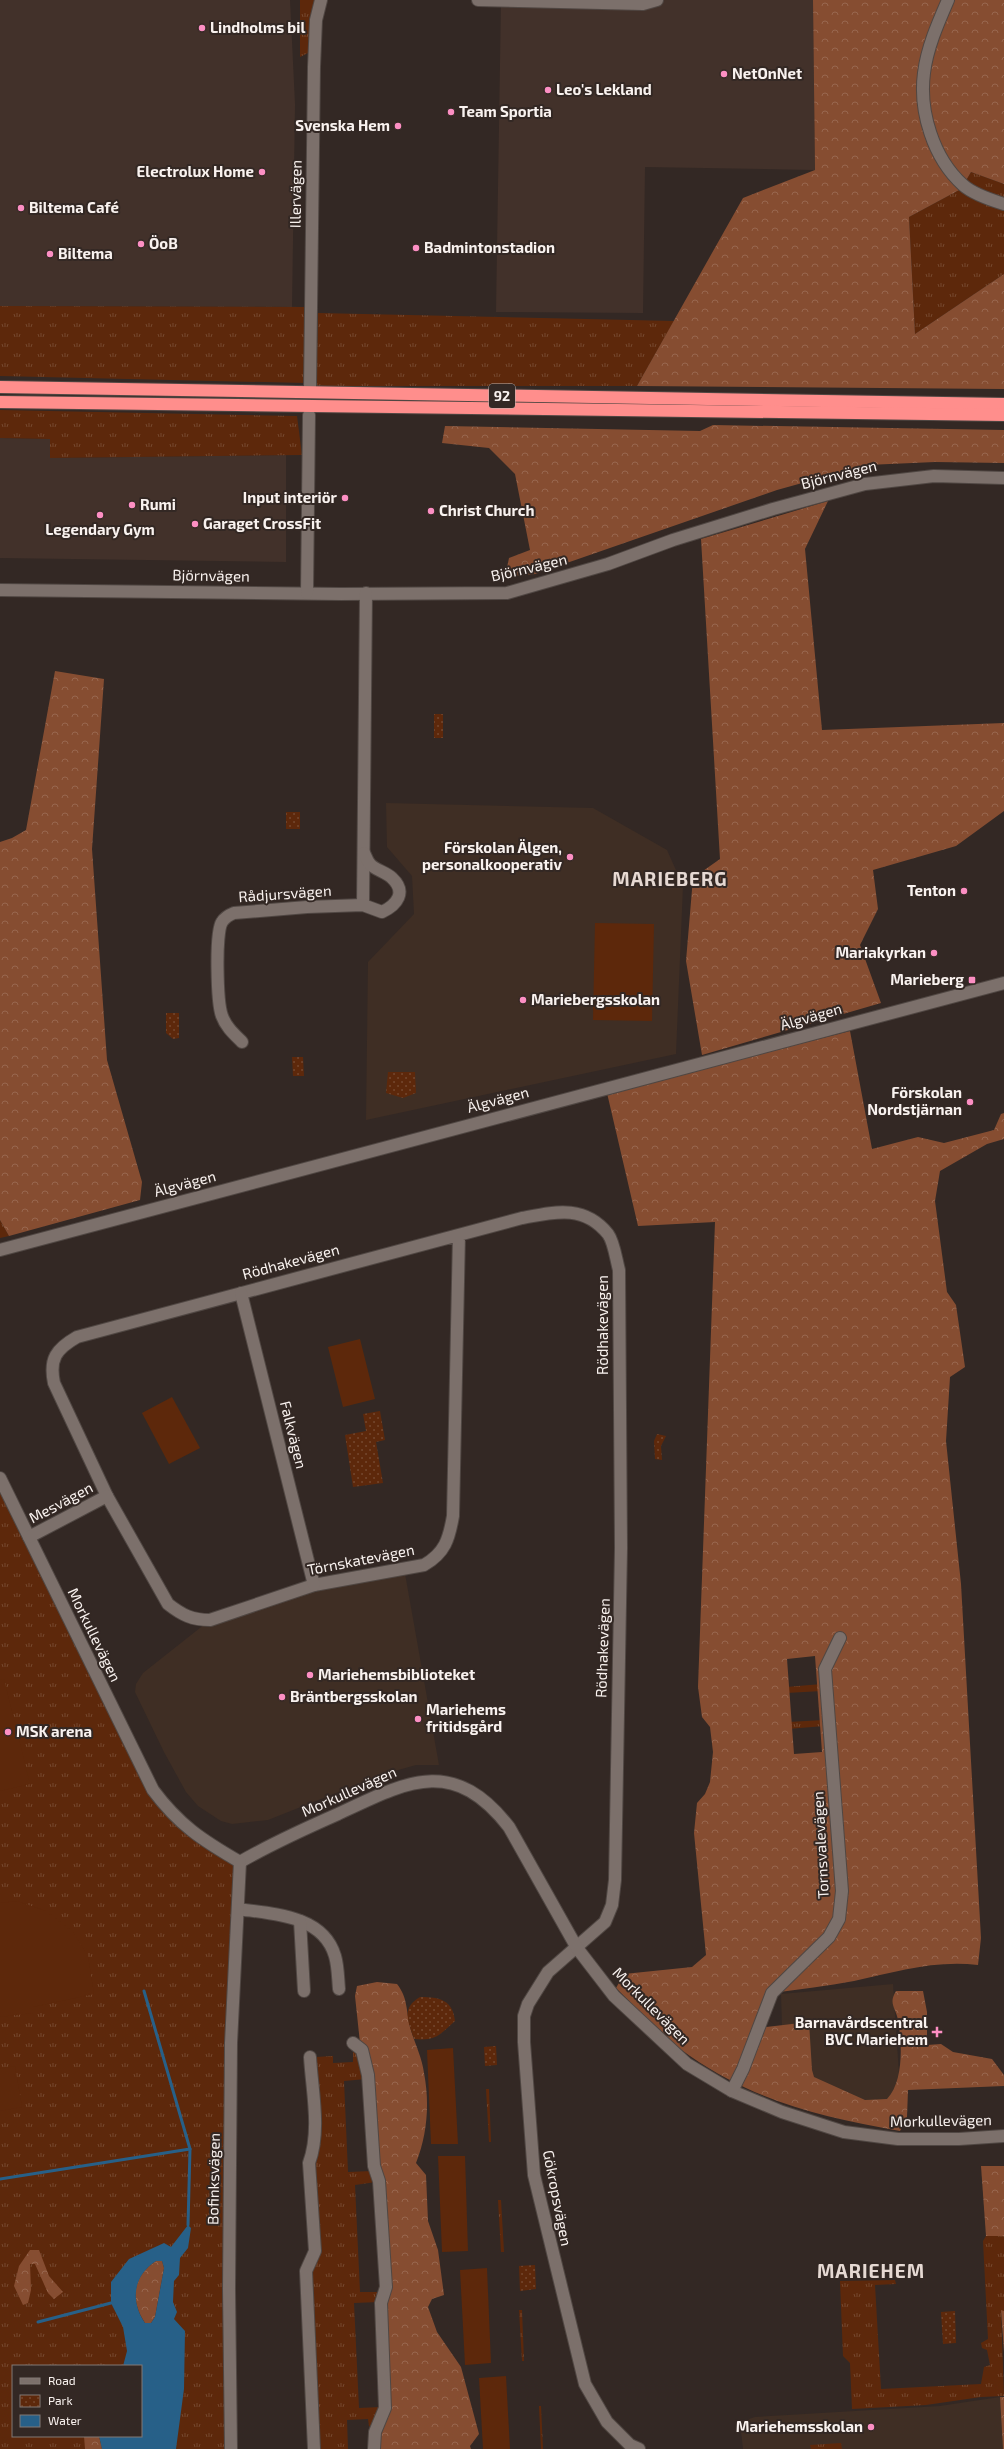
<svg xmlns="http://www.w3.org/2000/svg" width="1004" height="2449" font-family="'Exo 2',sans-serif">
  <defs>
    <pattern id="grass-tufts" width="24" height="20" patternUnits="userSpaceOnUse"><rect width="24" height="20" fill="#5d280b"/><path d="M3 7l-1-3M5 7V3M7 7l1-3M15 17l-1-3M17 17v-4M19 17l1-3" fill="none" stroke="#75482f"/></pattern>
    <pattern id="forest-crowns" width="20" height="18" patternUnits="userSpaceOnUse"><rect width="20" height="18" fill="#864d31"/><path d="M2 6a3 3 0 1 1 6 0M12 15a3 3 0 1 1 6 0" fill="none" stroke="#98674f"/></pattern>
    <pattern id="park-dots" width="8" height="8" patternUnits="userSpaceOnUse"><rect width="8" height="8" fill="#5d280b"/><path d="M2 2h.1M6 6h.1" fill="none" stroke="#75482f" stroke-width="1.8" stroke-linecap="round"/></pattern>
  </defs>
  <rect width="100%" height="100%" fill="#332824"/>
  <g fill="#42312a">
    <path d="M0,0h290l5,104 -3,203 -292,-1z"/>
    <path d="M478,0h335l2,170 -170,-3 -2,146 -147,-1 5,-311z"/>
    <path d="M0,438l51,1 -1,19 236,-3v107l-286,-4z"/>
  </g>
  <g fill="#3f2e24">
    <path d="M386,803l207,5 74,42 16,36 -7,168 -310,66 2,-158 46,-48 -2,-38 -25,-29z"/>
    <path d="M404,1568l35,197h-23l-32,9 -116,46 -36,4 -11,-3 -23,-15 -12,-14 -22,-40 -29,-60 1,-8 7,-11 67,-53 53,-18z"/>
    <path d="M893,1984l9,135 -118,-28 -3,-97z"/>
    <path d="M1000,2397l3,52h-260l-3,-27 15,-5 185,-11z"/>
  </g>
  <g fill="url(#grass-tufts)" fill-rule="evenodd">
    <path d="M300,0h16l-8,53 -8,4z"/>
    <path d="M971,172l33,12v90l-89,60 -6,-117 52,-28z"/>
    <path d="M0,306l304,1 1,76 -305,-7z"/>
    <path d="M318,313l356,8 -37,65h-321z"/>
    <path d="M0,410l297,6 5,39 -252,3v-19l-50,-1z"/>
    <path d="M0,1220l9,16 -9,2z"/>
    <path d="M0,1478l171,335 69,49 -9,587h-231zM13,2366h128v70h-128z"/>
    <path d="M822,1684v7l-36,2v-6z"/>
    <path d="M824,1720v6l-36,3v-7z"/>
    <path d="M353,2045h2l11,34 -22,2 4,91 24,-1 4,11 -21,3 5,107h22l-3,10 -25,1 5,105 22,-1 -8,22 -4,-3 -1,-7 -21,1 1,29h-31l-8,-171 7,-221 17,-1v7l20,-1z"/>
    <path d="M486,2089h3l2,53h-2z"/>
    <path d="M498,2200h3l3,52h-3z"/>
    <path d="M986,2236h18v75h-3l3,85 -23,1 -55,8 -74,4 -2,-46 -7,-7 -3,-75 55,-1 1,4 -21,1 6,104 100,-5 3,-17 6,-2 -3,-15 -5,-2 -1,-5 7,-4 -5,-98z"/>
    <path d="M519,2310h3l2,51h-2z"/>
    <path d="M539,2406h2l2,43h-2z"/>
    <path d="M841,2443l1,6h-31l-1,-4z"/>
  </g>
  <g fill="url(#forest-crowns)" fill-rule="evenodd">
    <path d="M813,0h191v184l-33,-12 -10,17 -52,28 6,117 89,-60v115l-367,-3 106,-188 72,-28z"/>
    <path d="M713,425l291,5v33l-69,-1 -68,3 -90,25 -242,84 -30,3 4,-19 21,-8 -15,-76 -26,-26 -47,-5 3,-17 255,5z"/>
    <path d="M828,501l-23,48 17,181 182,-7v88l-48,35 -83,24 5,39 -18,36 21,58 -179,52 -16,-94 7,-83 27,-19 -19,-320z"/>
    <path d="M55,671l49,8 -12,170 15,211 35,122 -2,18 -131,36 -9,-16v-378l12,-4 14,-8z"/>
    <path d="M850,1031l22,118 46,-12 26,6 50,-13 7,-16 3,-1v26l-17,5 -47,27 -5,30 12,91 9,13 9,62 -15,10 -4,64 15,143 20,354 -3,27c-44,-5 -82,7 -124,16 -27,5 -54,8 -82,12l-14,35 51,-6 3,48 2,7 51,23 22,-1c17,-18 15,-56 11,-79 -2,-12 -10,-16 -2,-29h27l4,21v33l14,-1 12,8 39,7 12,16v11l-96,4 -1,27 -7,14c-79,-14 -143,-29 -210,-75 -27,-18 -50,-45 -74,-68l8,-14 68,-7 14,-12 -12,-122 3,-30 8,-9 5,-12 3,-30 -3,-25 -8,-10 -4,-30 17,-465 -77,4 -31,-133zM815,1656l7,96 -28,2 -7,-95z"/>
    <path d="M377,1982l20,2c11,14 9,26 13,43 4,15 12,30 14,46 6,31 3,62 -8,90l10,12 2,46 10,29 6,45 -12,4 -4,8 9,25 24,35 18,67 -9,12 1,3h-97l11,-41 1,-121 -31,-291 2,-10z"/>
    <path d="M981,2166h23v70h-18z"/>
    <path d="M30,2250h9l10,26 14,16 -9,7 -6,-6 -13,-29h-5l1,26 -3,13 -5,2 -9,-19 5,-20z"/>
    <path d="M156,2261h6l2,7 -9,49 -4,6h-6c-15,-23 -13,-46 11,-62z"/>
    <path d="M1001,2310l3,1v41z"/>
    <path d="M1000,2397h4v52h-1z"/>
    <path d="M84,2436h15l3,13h-17z"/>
  </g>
  <g fill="url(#park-dots)">
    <rect x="434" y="714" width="9" height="24"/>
    <rect x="286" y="812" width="14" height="17"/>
    <path d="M166,1013h13v25l-6,1 -7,-6z"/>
    <path d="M292,1057h11l1,19h-11z"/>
    <path d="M388,1072h27l1,21 -13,5 -17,-5z"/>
    <path d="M380,1411l5,29 -9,2 7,41 -30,4 -8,-52 21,-4 -3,-17z"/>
    <path d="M657,1434l9,2 -5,10 1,14 -7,-1 -1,-18z"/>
    <path d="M420,1997c20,0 33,3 35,24 -16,14 -18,20 -41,18 -6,-18 -13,-31 6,-42z"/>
    <path d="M496,2046l1,19 -12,1 -1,-19z"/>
    <path d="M535,2265l1,24 -16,2 -1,-25z"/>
    <path d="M955,2311l1,32 -13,1 -2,-32z"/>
  </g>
  <g fill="#5d280b">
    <path d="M595,923l59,1 -2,97 -59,-1z"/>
    <path d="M360,1339l15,60 -32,8 -15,-60z"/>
    <path d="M172,1397l28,51 -31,16 -27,-51z"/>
    <path d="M4,1679l26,105 -30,7v-111z"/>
    <path d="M17,1901l29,10 27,21 15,24 6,38 -61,13v6l-33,4v-114z"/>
    <path d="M453,2048l5,96h-27l-4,-94z"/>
    <path d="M15,2066l7,41 -22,4v-42z"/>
    <path d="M438,2156h27l3,95 -26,1z"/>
    <path d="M487,2268l4,95 -26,2 -5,-95z"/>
    <path d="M506,2376l4,73h-27l-4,-71z"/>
  </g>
  <path fill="#276088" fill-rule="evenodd" d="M188,2225l3,3 -3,20 -8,10 -1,17 -5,6 -1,21 4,10 -3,7 11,12 -1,58 -8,60h-74l-3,-13h42v-70h-18l4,-15 -4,-24 -12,-24v-21l18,-23 35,-16 7,4zM156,2261h6l2,7 -9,49 -4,6h-6c-15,-22 -12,-47 11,-62z"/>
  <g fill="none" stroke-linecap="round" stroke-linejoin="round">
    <g stroke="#276088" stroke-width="3">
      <path d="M144,1991l46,158 -2,76"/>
      <path d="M0,2179l190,-30"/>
      <path d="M38,2322l73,-19"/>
    </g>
    <defs>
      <g id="minor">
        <path d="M478,0l165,4 14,-4"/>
        <path d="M948,0c-10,23 -21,48 -24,73 -5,38 9,85 39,112 10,9 28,15 41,19"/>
        <path d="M310,389l4,-322 2,-47 5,-20"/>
        <path d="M0,590l341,4 166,-1 101,-29 65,-24 100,-31 92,-25 69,-8 70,2"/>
        <path d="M307,593l2,-178"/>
        <path d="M363,905l3,-312"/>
        <path d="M242,1042c-8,-8 -16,-15 -20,-26 -5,-13 -7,-84 0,-94 3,-5 7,-7 12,-9l73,-6 56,-2 19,7c15,-7 25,-20 10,-34 -6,-6 -17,-8 -22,-14 -3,-3 -4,-8 -6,-11"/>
        <path d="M459,1235l-6,281c-4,23 -8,37 -29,49l-110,20 -104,35c-18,0 -28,-5 -42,-16l-61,-108 -53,-113c-5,-24 2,-34 23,-46l445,-119c32,-6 62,-14 86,16 6,8 8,25 11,36l2,278 -6,332 -3,25 -7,17 -57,50 -20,32 -4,12v26l10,133 51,209 22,38 23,23 9,4"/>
        <path d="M0,1250l1004,-267"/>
        <path d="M241,1293l73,292"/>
        <path d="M0,1478l153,312c26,35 49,50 87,72"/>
        <path d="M29,1537l78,-41"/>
        <path d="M240,1862c31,-18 64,-33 98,-48 68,-32 115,-59 171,13l68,121 37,48 73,68 45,27 50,21 62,20 54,7h61l45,-3"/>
        <path d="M238,1909c35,5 85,6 97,47 3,10 3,22 4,33"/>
        <path d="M300,1921l4,70"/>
        <path d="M353,2043l9,7 6,25 6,91 5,15 7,106 -5,16 4,105 -10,24 -1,17"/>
        <path d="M310,2057c2,34 11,73 -1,106l6,88 -9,20 8,178"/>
        <path d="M732,2091l11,-22 29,-76 57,-56 10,-18 3,-28 -17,-222 15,-31"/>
        <path d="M231,2449l-2,-160 2,-246 9,-181"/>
      </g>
      <g id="highway">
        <path d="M0,387l1004,17"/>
        <path d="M0,402l1004,13"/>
      </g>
    </defs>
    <use href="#minor" stroke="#504743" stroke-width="14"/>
    <use href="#highway" stroke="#504743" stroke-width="14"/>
    <use href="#minor" stroke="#7c706b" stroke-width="12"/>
    <use href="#highway" stroke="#ff8e8c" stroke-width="12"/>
  </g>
  <g fill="#fc8fc3" stroke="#332824" stroke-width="1.5">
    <circle cx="202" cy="28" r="4"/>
    <circle cx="724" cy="74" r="4"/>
    <circle cx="548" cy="90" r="4"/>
    <circle cx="451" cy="112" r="4"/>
    <circle cx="398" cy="126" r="4"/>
    <circle cx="262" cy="172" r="4"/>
    <circle cx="21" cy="208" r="4"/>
    <circle cx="141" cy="244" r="4"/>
    <circle cx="416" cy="248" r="4"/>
    <circle cx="50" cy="254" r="4"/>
    <circle cx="345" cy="498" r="4"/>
    <circle cx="132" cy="505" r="4"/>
    <circle cx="431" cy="511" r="4"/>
    <circle cx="100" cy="515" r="4"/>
    <circle cx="195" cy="524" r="4"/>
    <circle cx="570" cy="857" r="4"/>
    <circle cx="964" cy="891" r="4"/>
    <circle cx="934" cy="953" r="4"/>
    <rect x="968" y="976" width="8" height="8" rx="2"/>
    <circle cx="523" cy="1000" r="4"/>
    <circle cx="970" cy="1102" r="4"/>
    <circle cx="310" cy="1675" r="4"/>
    <circle cx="282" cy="1697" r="4"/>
    <circle cx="418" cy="1719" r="4"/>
    <circle cx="8" cy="1732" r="4"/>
    <path d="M935 2026h4v4h4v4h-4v4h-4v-4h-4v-4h4z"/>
    <circle cx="871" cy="2427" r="4"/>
  </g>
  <g text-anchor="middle" stroke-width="4" stroke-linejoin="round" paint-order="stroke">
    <rect fill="#332824" stroke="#beb5b2" stroke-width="1" x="489" y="384" width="26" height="24" rx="3"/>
    <g font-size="14" font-weight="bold" fill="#f9f2ef">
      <text x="502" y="401">92</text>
    </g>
    <g font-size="15" font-weight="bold" fill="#f9f2ef" stroke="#332824" text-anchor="start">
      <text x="210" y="33">Lindholms bil</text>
      <text x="732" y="79">NetOnNet</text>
      <text x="556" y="95">Leo's Lekland</text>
      <text x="459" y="117">Team Sportia</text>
      <text x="390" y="131" text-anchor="end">Svenska Hem</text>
      <text x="254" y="177" text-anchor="end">Electrolux Home</text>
      <text x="29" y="213">Biltema Café</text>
      <text x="149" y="249">ÖoB</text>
      <text x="424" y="253">Badmintonstadion</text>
      <text x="58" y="259">Biltema</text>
      <text x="337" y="503" text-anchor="end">Input interiör</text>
      <text x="140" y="510">Rumi</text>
      <text x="439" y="516">Christ Church</text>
      <text x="203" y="529">Garaget CrossFit</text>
      <text x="100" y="535" text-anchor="middle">Legendary Gym</text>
      <text x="562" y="853" text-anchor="end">Förskolan Älgen,<tspan x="562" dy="17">personalkooperativ</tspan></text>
      <text x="956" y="896" text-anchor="end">Tenton</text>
      <text x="926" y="958" text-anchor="end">Mariakyrkan</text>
      <text x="964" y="985" text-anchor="end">Marieberg</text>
      <text x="531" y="1005">Mariebergsskolan</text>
      <text x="962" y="1098" text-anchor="end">Förskolan<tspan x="962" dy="17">Nordstjärnan</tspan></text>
      <text x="318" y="1680">Mariehemsbiblioteket</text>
      <text x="290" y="1702">Bräntbergsskolan</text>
      <text x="426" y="1715">Mariehems<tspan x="426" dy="17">fritidsgård</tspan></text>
      <text x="16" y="1737">MSK arena</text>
      <text x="928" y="2028" text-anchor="end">Barnavårdscentral<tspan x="928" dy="17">BVC Mariehem</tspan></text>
      <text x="863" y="2432" text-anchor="end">Mariehemsskolan</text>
    </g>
    <g font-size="15" fill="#f9f2ef" stroke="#332824">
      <text transform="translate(296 194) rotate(-89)" y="5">Illervägen</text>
      <text transform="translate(839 475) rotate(-14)" y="5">Björnvägen</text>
      <text transform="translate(529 568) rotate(-13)" y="5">Björnvägen</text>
      <text transform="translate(211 576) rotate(1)" y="5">Björnvägen</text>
      <text transform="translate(285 894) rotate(-4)" y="5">Rådjursvägen</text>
      <text transform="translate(811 1017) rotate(-16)" y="5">Älgvägen</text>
      <text transform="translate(498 1100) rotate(-15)" y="5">Älgvägen</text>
      <text transform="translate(185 1184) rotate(-15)" y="5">Älgvägen</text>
      <text transform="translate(291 1262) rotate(-15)" y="5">Rödhakevägen</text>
      <text transform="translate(603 1325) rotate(-90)" y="5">Rödhakevägen</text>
      <text transform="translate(293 1435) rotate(76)" y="5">Falkvägen</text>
      <text transform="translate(61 1503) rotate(-28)" y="5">Mesvägen</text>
      <text transform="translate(361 1560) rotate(-11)" y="5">Törnskatevägen</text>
      <text transform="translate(94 1635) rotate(64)" y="5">Morkullevägen</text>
      <text transform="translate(603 1648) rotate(-88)" y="5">Rödhakevägen</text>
      <text transform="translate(349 1792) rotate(-24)" y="5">Morkullevägen</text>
      <text transform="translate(821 1845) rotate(-93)" y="5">Tornsvalevägen</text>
      <text transform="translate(651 2006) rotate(45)" y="5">Morkullevägen</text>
      <text transform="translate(941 2121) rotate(-1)" y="5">Morkullevägen</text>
      <text transform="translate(214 2179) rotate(-89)" y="5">Bofinksvägen</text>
      <text transform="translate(557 2198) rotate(79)" y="5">Gökropsvägen</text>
    </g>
    <g font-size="19" font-weight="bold" letter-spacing="1" fill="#e6d9d3" stroke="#332824">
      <text x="670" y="886">MARIEBERG</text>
      <text x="871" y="2278">MARIEHEM</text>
    </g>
  </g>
  <rect x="12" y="2365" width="130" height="72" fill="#332824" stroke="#827975"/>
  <rect x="20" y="2378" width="20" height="6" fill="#7c706b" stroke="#827975"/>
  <text x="48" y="2385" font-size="12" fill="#f9f2ef">Road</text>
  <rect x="20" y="2395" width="20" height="12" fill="url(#park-dots)" stroke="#827975"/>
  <text x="48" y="2405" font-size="12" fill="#f9f2ef">Park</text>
  <rect x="20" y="2415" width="20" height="12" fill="#276088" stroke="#827975"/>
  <text x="48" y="2425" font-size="12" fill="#f9f2ef">Water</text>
</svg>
